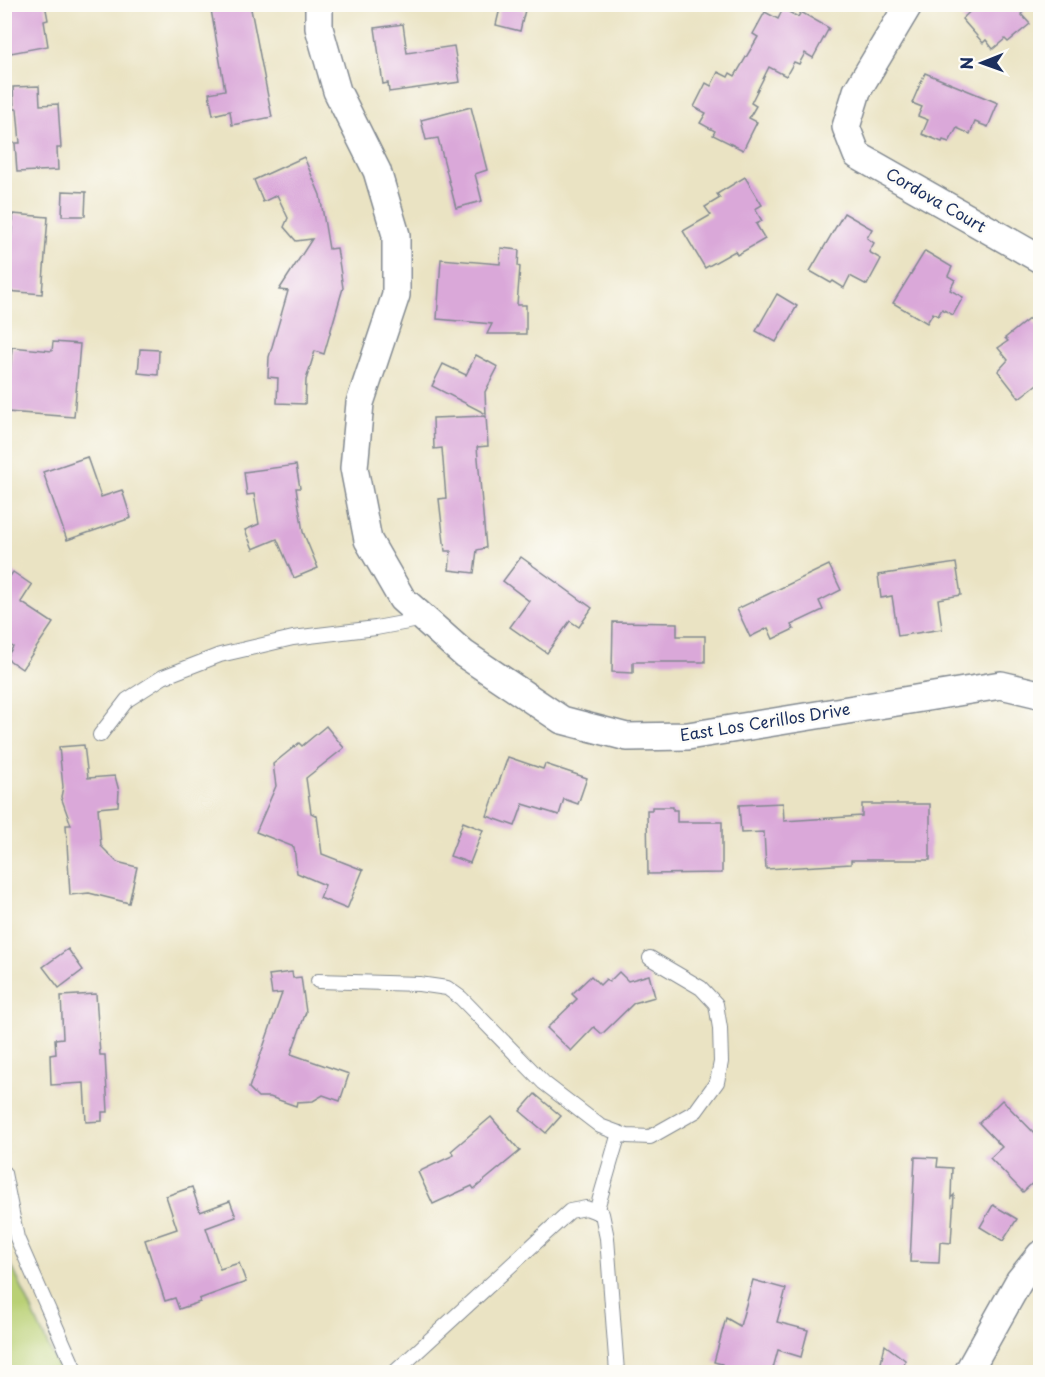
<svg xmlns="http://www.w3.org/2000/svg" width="1045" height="1377" font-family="'Playpen Sans',sans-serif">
  <rect width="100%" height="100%" fill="#fdfcf7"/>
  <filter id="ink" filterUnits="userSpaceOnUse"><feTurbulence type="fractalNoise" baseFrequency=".0167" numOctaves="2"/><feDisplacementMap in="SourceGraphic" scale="12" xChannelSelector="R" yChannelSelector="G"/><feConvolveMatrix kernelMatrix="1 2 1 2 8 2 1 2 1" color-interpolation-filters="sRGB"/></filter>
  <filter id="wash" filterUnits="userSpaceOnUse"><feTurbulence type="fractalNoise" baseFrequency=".008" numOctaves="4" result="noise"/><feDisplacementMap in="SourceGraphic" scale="24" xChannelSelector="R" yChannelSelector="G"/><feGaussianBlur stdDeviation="1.35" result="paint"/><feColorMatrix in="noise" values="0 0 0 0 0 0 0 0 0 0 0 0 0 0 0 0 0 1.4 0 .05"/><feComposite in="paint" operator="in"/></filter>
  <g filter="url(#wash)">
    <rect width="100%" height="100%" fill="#eae3c3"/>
    <path fill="#b9d075" stroke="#6a806a" stroke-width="1.5" d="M5,1246v5l55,121h-55z"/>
    <g id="blocks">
      <g fill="#daa8d9">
        <path d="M4,4h41l3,16 -4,1 4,25 -37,7 -7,-35z"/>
        <path d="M210,4h40l22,113 -40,8 -2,-14 -17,4 -4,-22 16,-3z"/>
        <path d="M501,4l24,6 -5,21 -24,-6z"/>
        <path d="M978,4h54l-11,10 9,10 -22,18 -3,-3 -12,10 -7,-9 -3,3 -21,-24z"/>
        <path d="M783,9l15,8 3,-5 28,16 -16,30 -8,-5 -6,11 -5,-2 -8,14 -17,-9 -18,36 5,3 -7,12 8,4 -14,28 -30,-15 2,-4 -15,-8 6,-10 -12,-6 12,-24 5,3 7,-14 10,5 2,-4 5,3 23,-39 -5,-3 12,-22 13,7z"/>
        <path d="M403,24l4,29 47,-7 6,36 -71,10 -1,-9 -5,1 -8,-56z"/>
        <path d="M925,73l73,30 -10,24 -13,-5 -5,12 -13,-6 -8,14 -6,-2 -1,2 -20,-8 6,-14 -10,-4 4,-9 -10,-4z"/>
        <path d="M39,86l1,19 18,-1 3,44h-4l1,22 -41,2 -2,-29h5l-3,-34h-3l-1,-22z"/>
        <path d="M471,107l16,63 -12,4 7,27 -26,7 -18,-70 -12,2 -5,-20z"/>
        <path d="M304,157l16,38 9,54 8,-1 6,40 -19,66 -9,-3 -9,29 -1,24 -28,-1 1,-25 -10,-1 1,-20 19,-66 -9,-1 33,-51 -16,2 -12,-14 4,-9 -11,-23 -14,7 -9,-22z"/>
        <path d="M745,177l17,28 -7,4 7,12 -6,3 9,15 -28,16 -2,-4 -30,17 -22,-37 28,-16 -6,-8 15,-9 -3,-4z"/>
        <path d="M63,191l23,1 -1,24h-23z"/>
        <path d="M844,213l28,16 -5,9 7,5 -5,9 12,7 -14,26 -17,-9 -6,12 -11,-7 -2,2 -21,-12z"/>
        <path d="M13,214l35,3 -6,77 -35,-3z"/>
        <path d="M501,248l18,2 -1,16 2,1 -3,38h9v29h-39l5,-10 -55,-5 4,-60 59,5z"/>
        <path d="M925,251l27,16 -4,9 7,4 -5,10 13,7 -10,18 -11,-6 -4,7 -5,-3 -6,10 -34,-20z"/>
        <path d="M777,294l20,12 -21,36 -20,-11z"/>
        <path d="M1030,318l11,14v49l-22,17 -21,-27 10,-11 -10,-12 10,-7 -3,-3z"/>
        <path d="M53,342l27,2 -6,73 -67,-5 1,-14h-4v-26l6,1 2,-26 40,4z"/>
        <path d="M140,349l19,1 -1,25 -20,-2z"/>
        <path d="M476,355l22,12 -13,25 1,22 -54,-28 11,-22 23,11z"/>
        <path d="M486,416l2,30 -11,1 9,101 -9,2 -3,23 -25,-3 2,-19h-6l-6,-52 7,-1 -4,-50 -8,1 -1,-31z"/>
        <path d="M87,457l14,40 21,-7 9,28 -64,22 -24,-68z"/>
        <path d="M296,465l4,23h-4l7,44 15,36 -24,10 -17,-39 -24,10 -8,-19 14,-6 -5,-30 -7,1 -3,-23z"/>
        <path d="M521,557l71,51 -13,19 -9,-6 -23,32 -37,-26 19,-26 -26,-20z"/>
        <path d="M956,563l5,32 -23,4 4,30 -44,7 -6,-40 -11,2 -3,-23z"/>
        <path d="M829,565l12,25 -22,11 4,9 -32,15 3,4 -21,10 -5,-11 -18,9 -13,-28z"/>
        <path d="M13,572l19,13 -11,17 32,21 -31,46 -16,-11 7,-11 -9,-6v-56z"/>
        <path d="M613,622l64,1v13h28v26h-72v11l-21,-1z"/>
        <path d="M326,726l18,22 -38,30 5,35 6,3 5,38 41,16 -16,39 -27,-11 5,-13 -28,-12 -3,-26 -38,-15 20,-46 -3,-22 26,-21 3,3z"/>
        <path d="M84,745l4,33 27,-2 4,15 -1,15 -20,2 3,38 16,16 20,5 -8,36 -40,-10 -19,2 -4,-70h5l-10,-28 2,-10 -4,-40z"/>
        <path d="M508,757l35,12 2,-5 42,14 -9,26 -14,-5 -5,16 -36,-11 -8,22 -28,-10z"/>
        <path d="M783,803l1,18 78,-5v-12h68v56h-79v4l-85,5 -2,-37 -23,1 -2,-28z"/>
        <path d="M652,807h21v3h4v12h45v51l-74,1 -1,-64h5z"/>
        <path d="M463,822l20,8 -13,33 -20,-7z"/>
        <path d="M68,949l15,21 -24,18 -16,-21z"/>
        <path d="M292,972l1,6 8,-1 5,35 -15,42 58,20 -9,27 -17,-6 -10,6 -16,1 -1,4 -26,-9h-12l-9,-9 33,-95 -10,1 -3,-19z"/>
        <path d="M619,972l9,9 21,-6 6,22 -21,6 -32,31 -8,-7 -23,24 -24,-23 30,-29 -5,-5 19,-18 9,9 6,-6 3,3z"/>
        <path d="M96,994l4,61h5l3,57h-6v9l-16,1 -2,-39 -33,2 -1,-30 6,-1 -1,-15 8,-1 -2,-42z"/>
        <path d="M535,1094l26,22 -15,17 -26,-22z"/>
        <path d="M1002,1100l39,40v35l-18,17 -33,-34 12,-11 -23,-24z"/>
        <path d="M491,1117l29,34 -46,38 -2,-3 -39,18 -15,-32 36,-17 -3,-4z"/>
        <path d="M915,1157l23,1 -1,9 15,1 -1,30 3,-3 -3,48 -11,-1 -1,21 -29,-1z"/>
        <path d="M192,1187l8,25 30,-11 6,16 -30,11 14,41 19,-6 7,19 -47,17 1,3 -21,7 -4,-11 -10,3 -20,-61 32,-11 -11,-33z"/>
        <path d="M993,1205l24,14 -14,22 -23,-14z"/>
        <path d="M753,1280l33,9 -9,33 31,8 -7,27 -23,-7 -6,22h-34l-17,-4 1,-4 -8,-2 12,-44 14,8z"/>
        <path d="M885,1345l20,15 -2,12h-24z"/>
      </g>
    </g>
  </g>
  <g filter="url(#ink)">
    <use href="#blocks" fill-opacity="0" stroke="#828990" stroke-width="1.5"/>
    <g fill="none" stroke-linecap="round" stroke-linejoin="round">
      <defs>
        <g id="service">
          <path d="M100,735l27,-35 36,-23 57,-22 73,-17 83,-10 48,-9"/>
          <path d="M318,981l101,3 28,4 14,10 83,85 56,43 27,10 23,1 46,-26 21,-29 4,-20 -1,-34 -4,-24 -15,-16 -51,-30"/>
          <path d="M4,1173l13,65 59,134"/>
          <path d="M596,1212l23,-79"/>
          <path d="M395,1372l175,-161 16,-3 16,6 5,24 10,134"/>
        </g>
        <g id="minor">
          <path d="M319,4v24l18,63 40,80 19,64v60l-36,108 -6,65 14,72 34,59 62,55 98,66 65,17 61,-1 313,-51 38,9"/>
          <path d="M909,4l-52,87 -11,36 11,28 183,104"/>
          <path d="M968,1372l51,-91 21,-26"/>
        </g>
      </defs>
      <use href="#service" stroke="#828990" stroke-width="16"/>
      <use href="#minor" stroke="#828990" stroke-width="30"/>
      <use href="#service" stroke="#fff" stroke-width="14"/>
      <use href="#minor" stroke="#fff" stroke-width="27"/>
    </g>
  </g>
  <g text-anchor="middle" stroke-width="5" stroke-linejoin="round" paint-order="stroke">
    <g font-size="16" fill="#1b2f5e" stroke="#fdfcf7">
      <text transform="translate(936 200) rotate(30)" y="6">Cordova Court</text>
      <text transform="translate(765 722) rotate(-9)" y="6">East Los Cerillos Drive</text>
    </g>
  </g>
  <rect width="1045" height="1377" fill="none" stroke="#fdfcf7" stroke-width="24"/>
  <g transform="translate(982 63) rotate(269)" stroke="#fdfcf7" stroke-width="4.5" paint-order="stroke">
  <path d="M0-4.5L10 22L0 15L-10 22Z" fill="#1b2f5e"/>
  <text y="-9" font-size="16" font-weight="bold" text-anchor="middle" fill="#1b2f5e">N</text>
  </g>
</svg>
